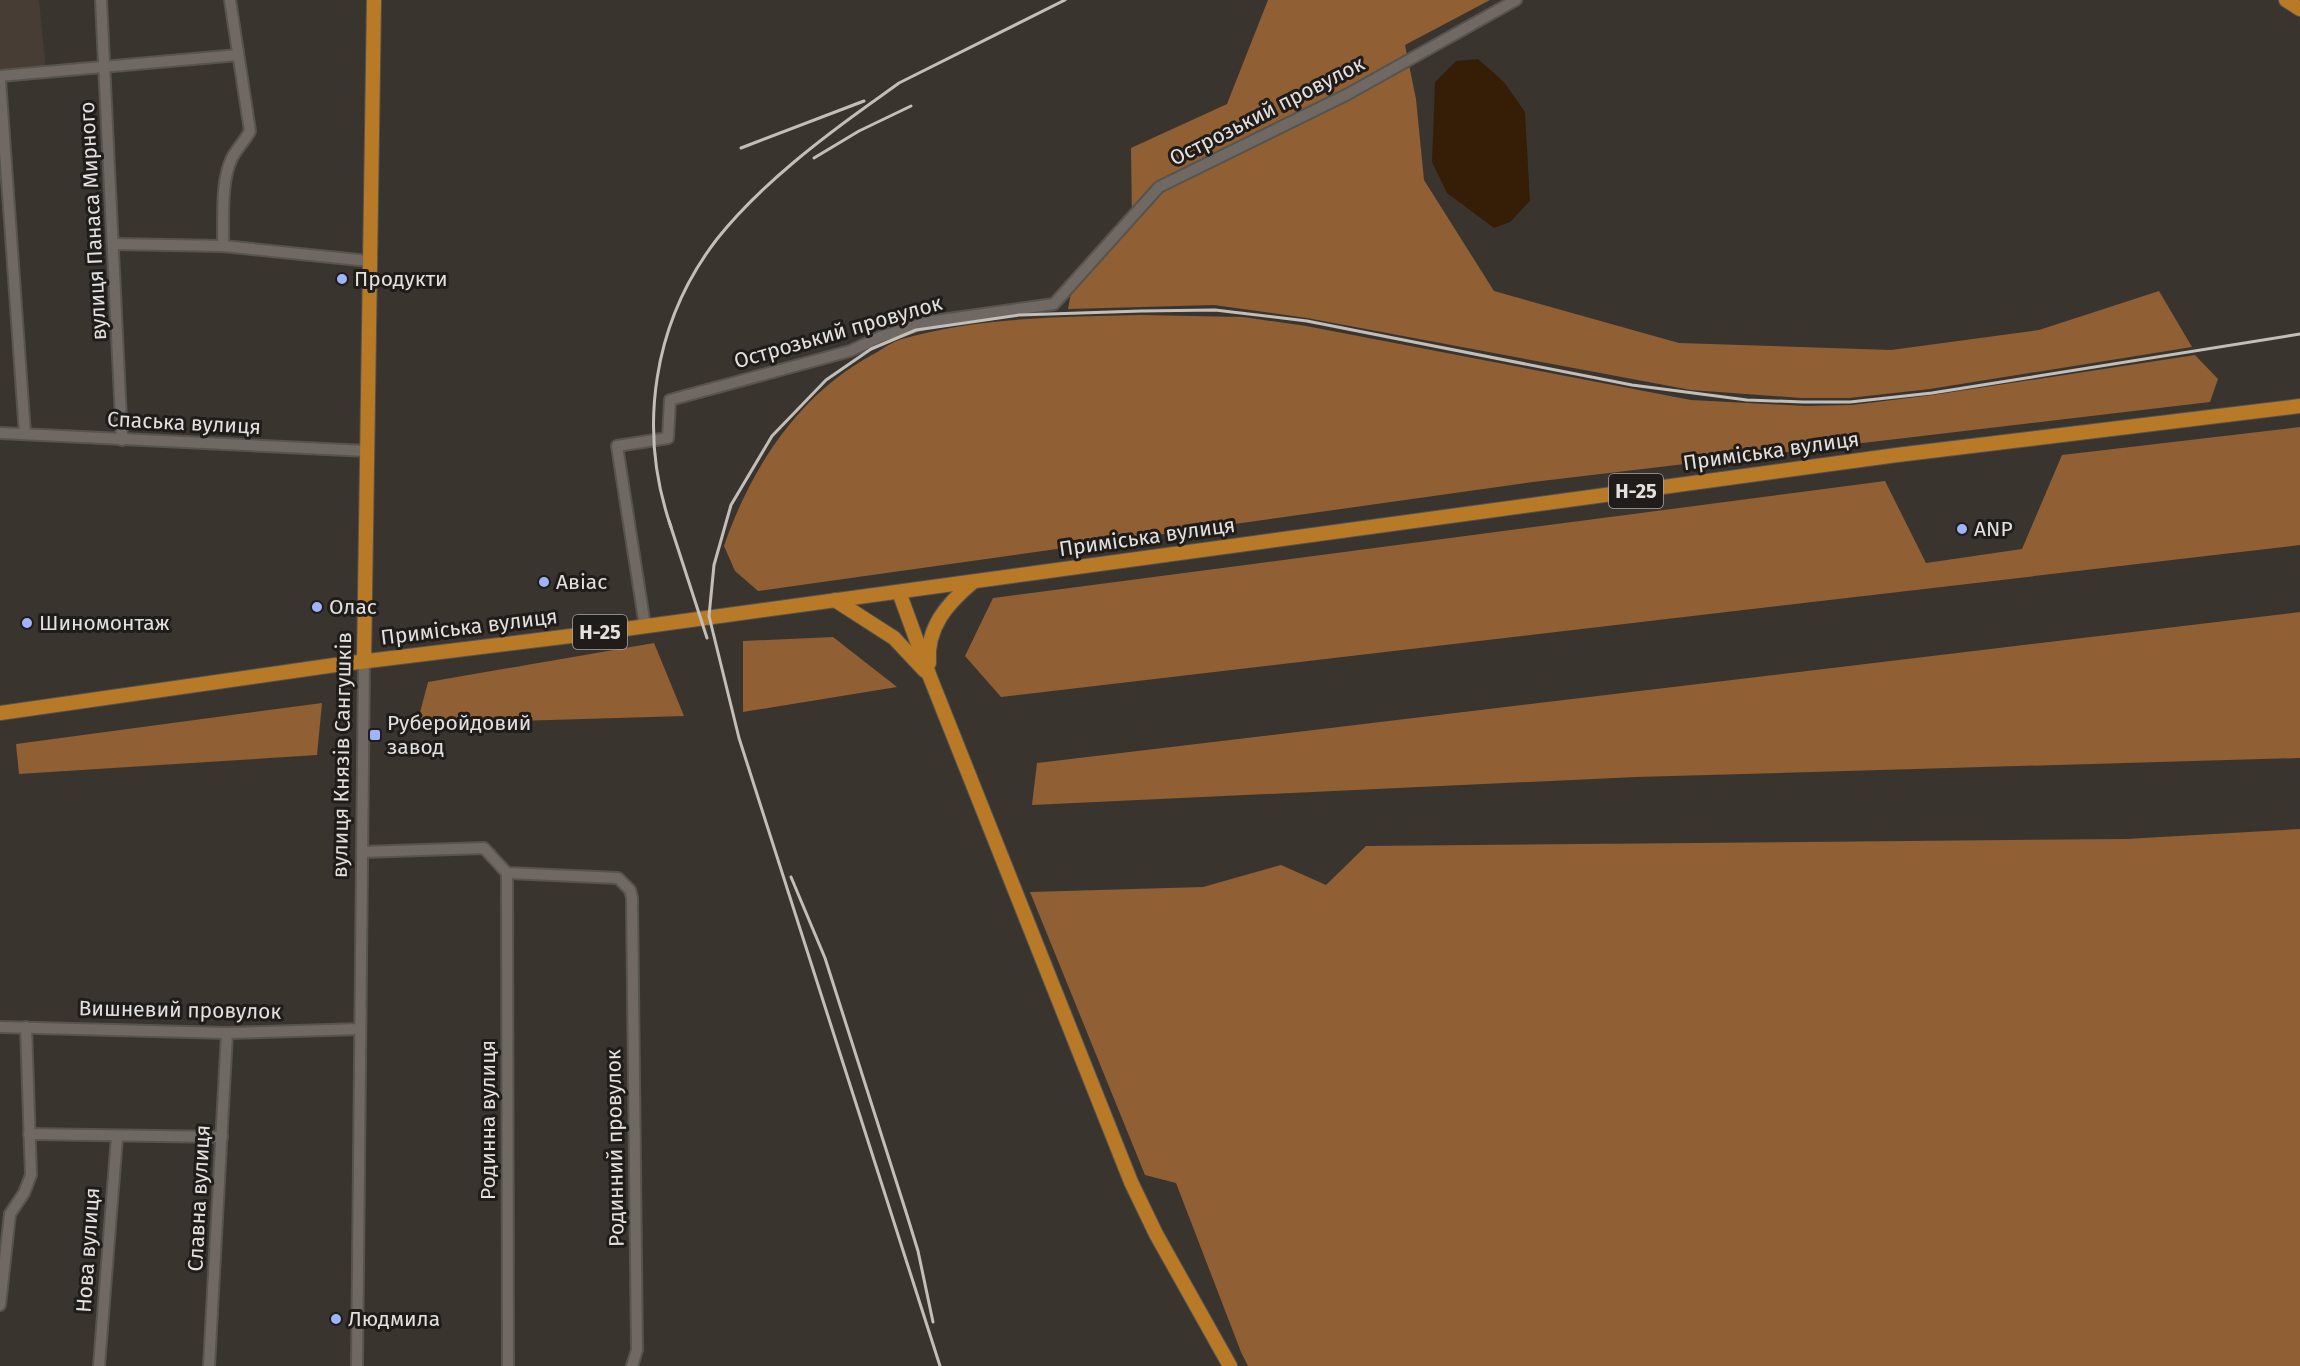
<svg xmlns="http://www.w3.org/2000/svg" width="2300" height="1366" font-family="'Fira Sans',sans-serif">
  <rect width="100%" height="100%" fill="#3a342f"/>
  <path fill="#483d34" d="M0,0h39l7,72 -46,4z"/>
  <g fill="#905f33">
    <path d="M1268,0h222l-85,45 11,54 8,81 70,111 185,52 212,7 148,-20 120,-39 33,56 -262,42 -81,9h-47l-111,-8 -384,-72 -93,-13 -146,4 4,-21 60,-65 -1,-75 96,-44z"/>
    <path d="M1141,315l102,2 63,9 385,74 114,6 47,-1 81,-10 262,-40 23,24 -8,23 -677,80 -775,109 -23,-20 -11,-25c27,-78 73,-149 146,-190 10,-5 21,-14 32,-17 77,-22 159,-22 239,-24z"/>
    <path d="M2300,427v118l-1299,152 -36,-41 28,-58 892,-117 41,82 96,-14 40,-94z"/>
    <path d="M2300,612v146l-664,19 -604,28 5,-42z"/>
    <path d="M833,637l64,50 -154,25v-71z"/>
    <path d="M654,643l30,73 -267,8 11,-42z"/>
    <path d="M322,703l-5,52 -298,19 -3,-30z"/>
    <path d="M2300,829v537h-1052l-7,-14 -65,-169 -31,-8 -115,-283 173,-5 78,-22 45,20 40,-39 760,-7z"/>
  </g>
  <path fill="#361e06" d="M1478,59l26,23 21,30 5,89 -20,21 -16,6 -47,-35 -15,-31 3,-80 21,-21z"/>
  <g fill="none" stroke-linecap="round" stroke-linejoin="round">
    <defs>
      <g id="minor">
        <path d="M101,0l21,440"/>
        <path d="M230,0l20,131c-5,10 -13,17 -18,27 -12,25 -8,61 -9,88l146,15"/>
        <path d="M0,76l238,-21"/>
        <path d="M0,80l25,354"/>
        <path d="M114,244l109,2"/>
        <path d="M0,433l367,18"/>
        <path d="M645,626l-28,-180 51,-8 2,-38 180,-49 30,-14 47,-15 127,-18 105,-117 189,-93 168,-94"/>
        <path d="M362,852l122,-4 23,25 111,5 12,12 2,8 5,452 -5,16"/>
        <path d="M507,873l1,493"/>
        <path d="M0,1027l227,6 133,-4"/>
        <path d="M29,1134l193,3"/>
        <path d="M0,1305l10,-91 14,-21 7,-18 -5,-148"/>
        <path d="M99,1366l18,-229"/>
        <path d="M209,1366l18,-333"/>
        <path d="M357,1366l7,-705"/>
      </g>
      <g id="major">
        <path d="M2286,0l14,9"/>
        <path d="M899,592l31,85 201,505 25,52 74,132"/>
        <path d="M835,600l59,38 31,33"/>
        <path d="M364,661l10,-661"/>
        <path d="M929,663c-3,-36 19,-60 44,-81"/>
        <path d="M0,713l335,-48 268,-33 1294,-177 403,-49"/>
      </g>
    </defs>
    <use href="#minor" stroke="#57534e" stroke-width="14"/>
    <use href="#major" stroke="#57534e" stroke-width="16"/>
    <use href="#minor" stroke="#706963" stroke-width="10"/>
    <use href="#major" stroke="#b97a28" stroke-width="14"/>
    <g stroke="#c2bfbb" stroke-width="3">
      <path d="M741,148l123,-47"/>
      <path d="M814,158l45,-27 52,-25"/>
      <path d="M669,521l38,117"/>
      <path d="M671,527c-34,-98 -18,-205 46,-288 44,-55 106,-102 164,-143l18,-13 166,-83"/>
      <path d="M791,877l34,81 81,254 12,39 15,71"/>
      <path d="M940,1366l-201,-628 -30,-122 5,-51 17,-60 41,-69 54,-56 45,-31 45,-19 103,-15 122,-4 74,-1 92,11 325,64 115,15 56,2h47l82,-9 368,-59"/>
    </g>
  </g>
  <g fill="#9eb4fd" stroke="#1f1c1a" stroke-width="2">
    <circle cx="342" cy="279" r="6"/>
    <circle cx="1962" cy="529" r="6"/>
    <circle cx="544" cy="582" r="6"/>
    <circle cx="317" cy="607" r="6"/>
    <circle cx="27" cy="623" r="6"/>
    <rect x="369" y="729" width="12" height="12" rx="3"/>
    <circle cx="336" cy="1319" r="6"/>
  </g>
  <g text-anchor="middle" stroke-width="6" stroke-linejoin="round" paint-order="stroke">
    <g fill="#1f1c1a" stroke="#a8a5a2" stroke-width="1.5">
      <rect x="1609" y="474" width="54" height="34" rx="4.5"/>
      <rect x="573" y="615" width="54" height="34" rx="4.5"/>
    </g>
    <g font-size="20" font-weight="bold" fill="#e3e0dd">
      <text x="1636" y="498">Н-25</text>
      <text x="600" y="639">Н-25</text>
    </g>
    <g font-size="21" fill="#e3e0dd" stroke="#1f1c1a">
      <text transform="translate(1267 111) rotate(-27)" y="7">Острозький провулок</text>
      <text transform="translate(93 221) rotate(-93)" y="7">вулиця Панаса Мирного</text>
      <text transform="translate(838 332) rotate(-16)" y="7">Острозький провулок</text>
      <text transform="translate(184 423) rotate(3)" y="7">Спаська вулиця</text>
      <text transform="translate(1771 451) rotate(-8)" y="7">Приміська вулиця</text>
      <text transform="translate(1147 537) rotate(-8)" y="7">Приміська вулиця</text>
      <text transform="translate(469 627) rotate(-7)" y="7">Приміська вулиця</text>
      <text transform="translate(342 755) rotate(-89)" y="7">вулиця Князів Сангушків</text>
      <text transform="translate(180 1010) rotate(1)" y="7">Вишневий провулок</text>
      <text transform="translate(488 1120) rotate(-90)" y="7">Родинна вулиця</text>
      <text transform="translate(615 1148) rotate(-91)" y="7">Родинний провулок</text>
      <text transform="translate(199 1198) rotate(-87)" y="7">Славна вулиця</text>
      <text transform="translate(88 1250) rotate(-86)" y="7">Нова вулиця</text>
    </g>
    <g font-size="21" fill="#e3e0dd" stroke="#1f1c1a" text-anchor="start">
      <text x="354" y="286">Продукти</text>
      <text x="1974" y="536">ANP</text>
      <text x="556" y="589">Авіас</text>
      <text x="329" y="614">Олас</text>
      <text x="39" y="630">Шиномонтаж</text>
      <text x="387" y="730">Руберойдовий<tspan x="387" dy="24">завод</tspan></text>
      <text x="348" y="1326">Людмила</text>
    </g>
  </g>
</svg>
